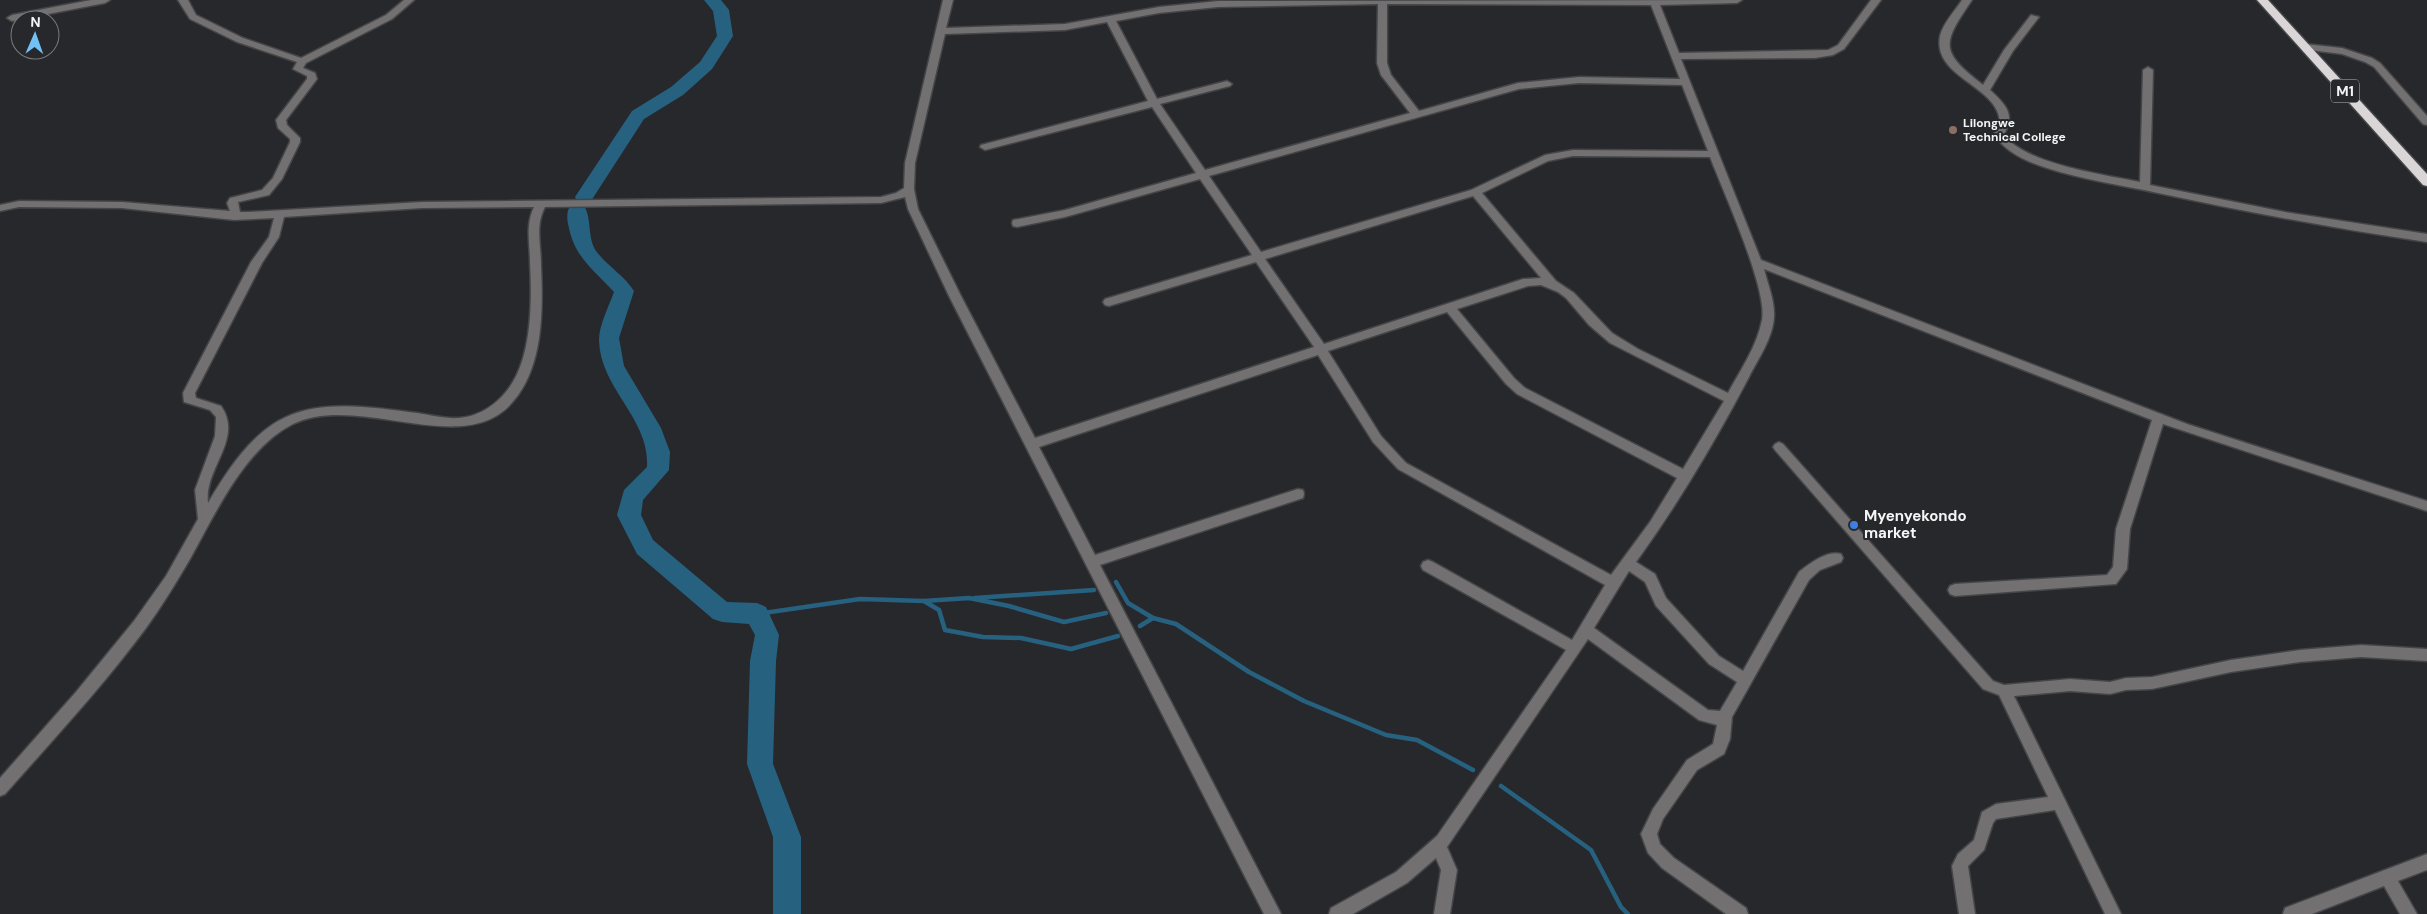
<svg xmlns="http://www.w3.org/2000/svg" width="2427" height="914" font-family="'DM Sans',sans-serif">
  <rect width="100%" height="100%" fill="#27282b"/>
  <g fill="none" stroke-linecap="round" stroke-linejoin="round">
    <g stroke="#276180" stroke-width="4.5">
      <path d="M1116,582l12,21 25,15"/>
      <path d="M975,598l119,-8"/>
      <path d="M924,601l45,-3 40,8 55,16 42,-9"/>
      <path d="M757,614l103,-15 64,2 15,9 6,20 38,7 38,1 50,11 47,-13"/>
      <path d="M1140,626l13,-8 23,6 73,48 55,29 82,34 31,5 56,30"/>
      <path d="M1501,786l90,64 30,57 7,7"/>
    </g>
    <g fill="#276180" fill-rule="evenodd">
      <path d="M704,0h17l8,10 4,26 -21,33 -29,26 -39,24 -53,82 -7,2 -7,-2 -2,-4 57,-86 39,-24 29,-25 17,-26 -4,-25z"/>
      <path d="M577,204l7,2c8,12 3,31 12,45 11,15 28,24 38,40l-15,47 5,28 37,62 9,24 -1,18 -26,30 -2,15 12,25 74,62 30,1 9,4 13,28 -3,26 -3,103 28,73v77h-28v-77l-26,-73 3,-103 5,-26 -6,-11 -27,-2 -9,-3 -76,-65 -20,-39 7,-25 23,-23c3,-49 -47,-78 -48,-127 0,-15 10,-34 15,-48 -19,-21 -39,-34 -45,-64 -2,-8 -3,-15 1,-22z"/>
    </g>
    <defs>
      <g id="minor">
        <path d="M91,0h19l-5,3 -93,18 -5,-3 5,-3z"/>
        <path d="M178,0h10l8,15 47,23 58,20 85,-43 18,-15h10l-22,19 -86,44 -3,5 12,5 2,6 -31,41 1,5 13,13v4l-18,37 -13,16 -31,7 2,10h9l173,-10 459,-5 15,-4 8,-5 1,-25 38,-163h10l-7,28 119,-4 94,-17 59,-6 524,-1 -5,3 -77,2 19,48 149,-3 10,-5 33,-45h10l-37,49 -11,6 -18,3 -134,1 80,201 426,164 240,77v10l-264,-87 -33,105 -3,40 -11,15 -161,12 -5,-2 -2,-4 2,-4 5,-2 152,-9 6,-8 3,-38 36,-109 -388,-151c4,16 11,32 10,48 -1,21 -16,42 -25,60 -33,63 -71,127 -113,185l19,12 11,24 53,58 24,15 56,-99c10,-8 28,-22 42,-18l2,4 -2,4 -21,8 -11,10 -77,137 -2,22 -6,15 -27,16 -34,49 -6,15 3,10 14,14 72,50 2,6h-22l-64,-46 -14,-15 -7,-19 12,-25 34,-49 26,-16 4,-19 -18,-5 -111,-81 -141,208 10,23 -7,44h-16l7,-44 -5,-12 -29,25 -54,31h-24l2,-6 65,-36 41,-36 129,-186 -143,-80 -2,-4 2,-4 5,-2 5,2 139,78 33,-55 -207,-116 -25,-27 -55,-87 -279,92 56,108 203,-66 5,1 1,4 -1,4 -203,67 181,349h-17l-315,-618 -41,-87 -3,-12 -24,6 -336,4c-10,19 -4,37 -4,58 2,46 3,107 -33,142 -50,49 -152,-14 -215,17 -48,24 -78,90 -103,135 -14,24 -28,47 -44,69 -43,58 -93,112 -141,166l-5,2v-18l76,-86 58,-71 32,-45 32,-57 -3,-29 20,-54 1,-19 -6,-7 -26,-8 -1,-9 68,-131 18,-25 5,-19 -40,2 -112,-12 -103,-1 -19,4v-6l19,-4 103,1 108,9 -3,-8 3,-5 32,-8 11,-12 17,-36v-3l-12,-11 -2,-8 31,-41v-3l-14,-7 4,-7 -60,-20 -47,-23zM1378,4l-1,59 4,12 29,38 -205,57 -45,-66 70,-18 2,-2 -5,-3 -70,18 -41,-78 43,-8 59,-6zM1387,4l264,1 29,74 -101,-2 -61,6 -99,28 -28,-36 -4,-12zM1107,22l41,79 -167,44 -1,2 5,3 167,-43 44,66 -131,37 -52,10 -1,3 1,3 4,1 48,-10 135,-38 52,76 -147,44 -2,3 2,3 4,1 147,-44 58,85 -279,91 -74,-142 -43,-87 -4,-20 1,-26 30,-129 120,-4zM1579,83l103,2 26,66 -135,-1 -28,5 -74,35 -210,62 -52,-76 310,-87zM1573,156l137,1c13,34 58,132 52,163 -5,26 -21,49 -34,73l-90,-44 -26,-16 -38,-40 -18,-12 -74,-88 66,-32zM1473,196l68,82 -18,1 -199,65 -59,-85zM534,207c-9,19 -4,36 -4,56 2,36 2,91 -19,122 -12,18 -30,31 -52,33 -13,1 -29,-3 -42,-5 -41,-5 -92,-14 -131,4 -35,16 -59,54 -78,86 -4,-35 36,-64 13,-97l-25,-8 -1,-5 67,-130 17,-26 5,-20 138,-9zM1541,285l17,7 8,6 23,27 21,18 114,58 -41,68 -158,-81 -11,-10 -57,-69 71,-23zM1447,312l59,72 11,10 160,84 -27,44 -39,53 -205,-112 -25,-27 -53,-85zM1629,571l16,11 11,24 53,58 28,18 -17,29 -12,-1 -114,-82z"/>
        <path d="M1962,0h10c-30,44 -33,51 11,85l21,-35 27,-35 8,2 -26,34 -23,39c15,14 26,24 14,44 19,30 102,41 136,48l3,-112 5,-3 5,3 -3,115 135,27 142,22v8c-90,-13 -180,-30 -269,-49 -36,-8 -75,-13 -111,-25 -20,-6 -42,-16 -53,-34l6,-10c0,-39 -68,-45 -60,-88 3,-13 15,-25 22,-36z"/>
        <path d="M2305,44l37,4 30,10 8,5 47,53v9l-4,-1 -49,-57 -9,-5 -23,-8 -40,-5v-4z"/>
        <path d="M1779,442l4,2 210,237 11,4 66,-6 40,3 16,-4 26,-1 79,-17 69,-10 61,-5 66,4v12l-66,-4 -61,5 -69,10 -79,17 -26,1 -16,4 -40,-3 -56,5 107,218h-16l-50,-104 -59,9 -3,4 -9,27 -16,16 7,48h-16l-7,-48 6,-12 16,-14 8,-28 14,-8 52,-7 -49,-102 -16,-6 -208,-239 -2,-3 2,-3z"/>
        <path d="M2427,854v16l-29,11 19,33h-17l-16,-28 -72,28h-29l2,-6z"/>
      </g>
      <path id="highway" d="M2257,0h11l159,174v12l-4,-1z"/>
    </defs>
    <use href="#minor" stroke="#444547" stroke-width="3"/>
    <use href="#highway" stroke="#444547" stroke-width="3"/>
    <use href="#minor" fill="#727070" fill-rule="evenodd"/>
    <use href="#highway" fill="#dad5d6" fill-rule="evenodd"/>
  </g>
  <circle fill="#8d6e63" stroke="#27282b" stroke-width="2" cx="1953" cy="130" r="5"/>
  <circle fill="#3f7fe0" stroke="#27282b" stroke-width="2" cx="1854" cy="525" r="5"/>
  <g text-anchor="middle" stroke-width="4" stroke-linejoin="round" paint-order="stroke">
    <g font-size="12" font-weight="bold" fill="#f4f5f6" stroke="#27282b" text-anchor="start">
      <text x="1963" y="127">Lilongwe<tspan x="1963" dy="14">Technical College</tspan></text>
    </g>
    <rect fill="#27282b" stroke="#b6b8b9" stroke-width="1" x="2331" y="79.5" width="28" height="23" rx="4"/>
    <g font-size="14" font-weight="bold" fill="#f4f5f6">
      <text x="2345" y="96">M1</text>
    </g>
    <g font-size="15" font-weight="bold" fill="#f4f5f6" stroke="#27282b" text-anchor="start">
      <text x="1864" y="521">Myenyekondo<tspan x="1864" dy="17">market</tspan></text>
    </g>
  </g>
  <g transform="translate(35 35) rotate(2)"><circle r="24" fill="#27282b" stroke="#797a7c"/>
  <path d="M0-4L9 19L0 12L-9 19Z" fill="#72c1f5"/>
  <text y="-8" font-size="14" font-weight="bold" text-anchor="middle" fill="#f4f5f6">N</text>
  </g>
</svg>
